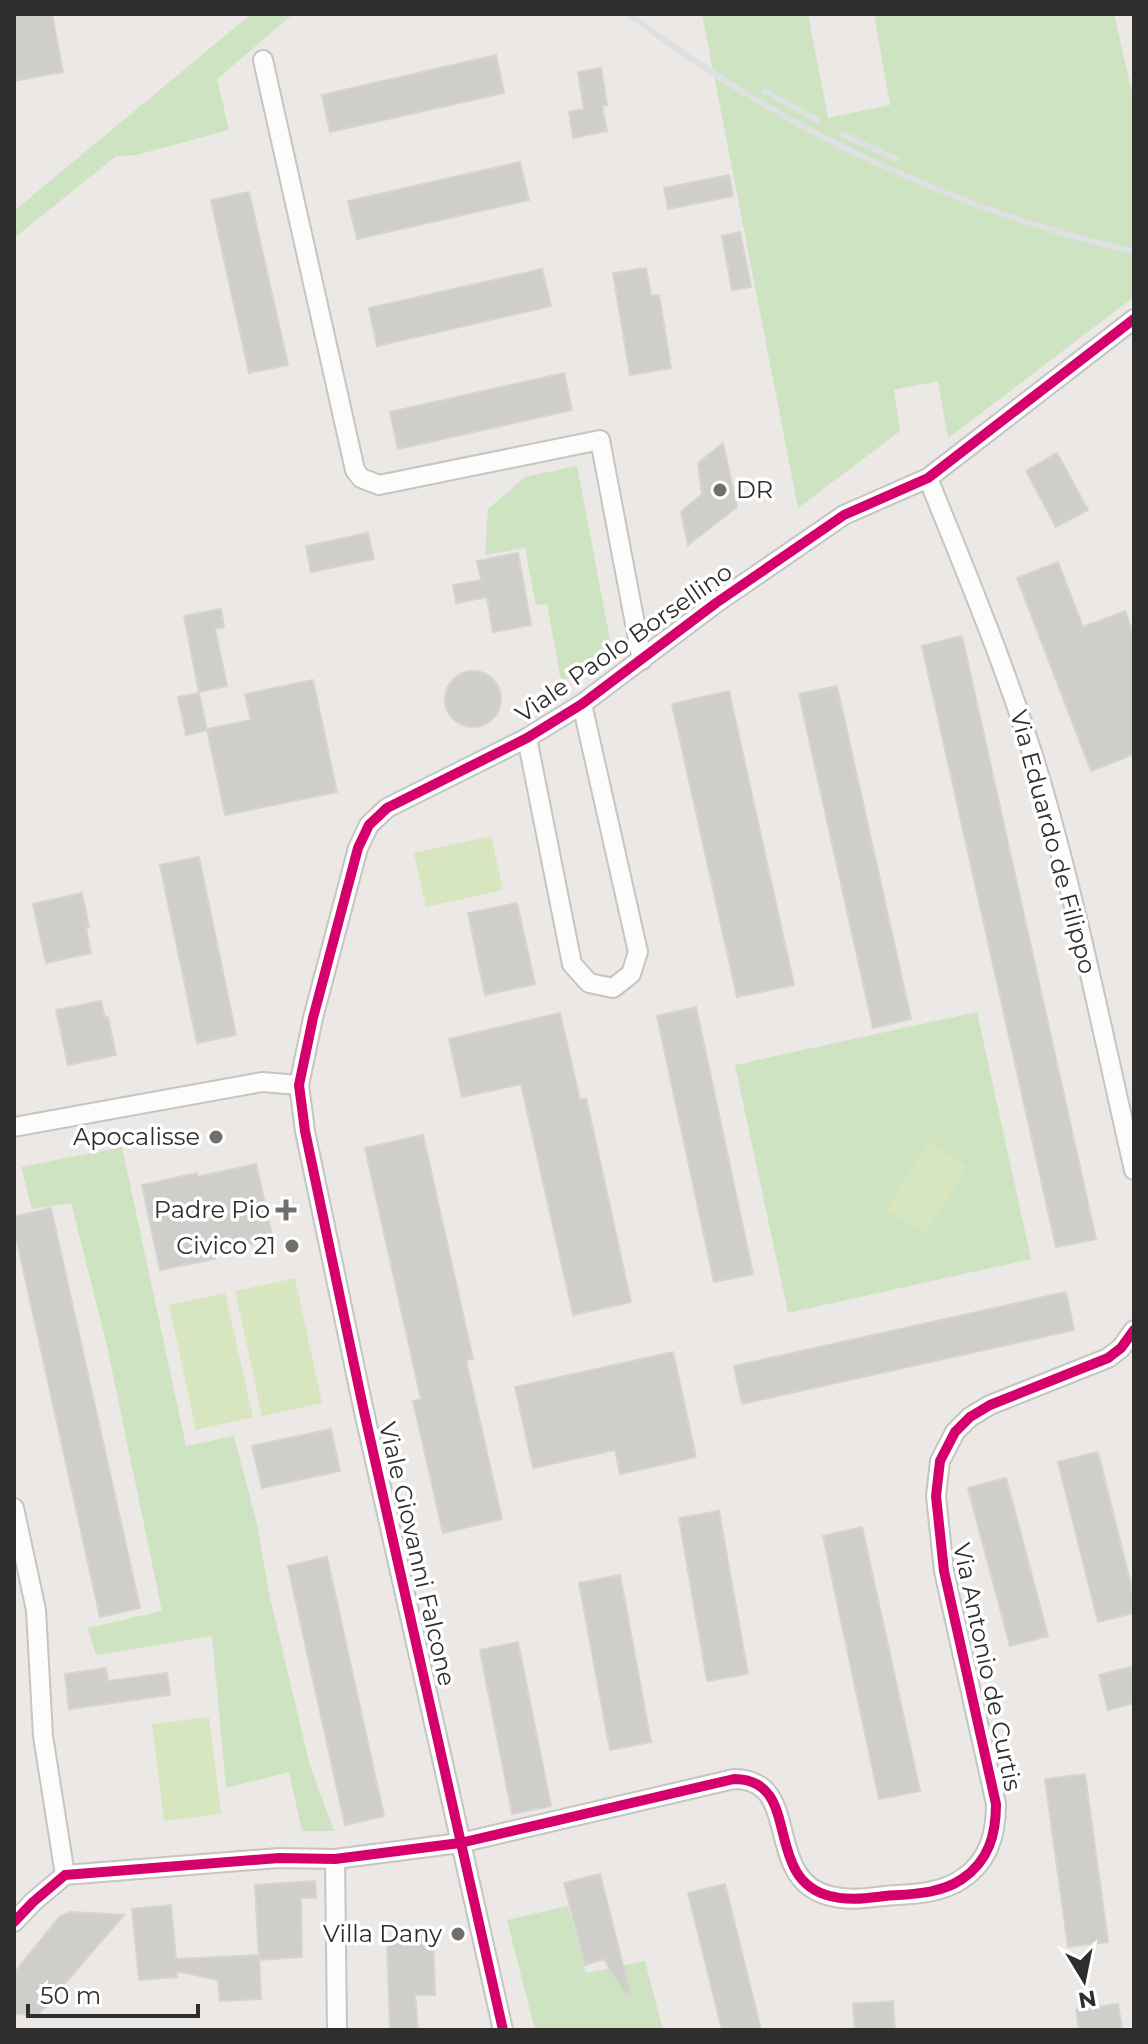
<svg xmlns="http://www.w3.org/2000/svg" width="1148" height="2044" font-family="Montserrat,sans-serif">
  <rect width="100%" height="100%" fill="#ebe8e5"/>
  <g fill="#cee3c1">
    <path d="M251,14h42l-76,65 12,51 -93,25 -20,1 -102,82v-27z"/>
    <path d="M702,14h106l20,104 62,-13 -16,-91h240l20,87v196l-186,141 -10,-57 -44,9 6,41 -102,77z"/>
    <path d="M577,466l34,179 -40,32 -10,3 -14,-76 -11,1 -11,-57 -40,7 3,-46 37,-32z"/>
    <path d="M977,1012l54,247 -243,54 -53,-248z"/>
    <path d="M122,1147l64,299 48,-10 23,88 13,74 40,168 24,65h-32l-13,-59 -63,16 -14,-152 -116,19 -8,-27 74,-17 -55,-265 -36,-143 -39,6 -11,-42z"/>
    <path d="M568,1906l18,67 59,-12 18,69h-128l-28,-110z"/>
  </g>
  <g fill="#d7e6bf">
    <path d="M491,836l12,54 -77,17 -12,-54z"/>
    <path d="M928,1141l40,25 -43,68 -39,-24z"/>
    <path d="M295,1278l27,125 -60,13 -27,-125z"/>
    <path d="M225,1293l28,124 -57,13 -27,-125z"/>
    <path d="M209,1717l12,97 -57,7 -12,-97z"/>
  </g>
  <g fill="#d0cecb" stroke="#d6d4d1" stroke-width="2">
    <path d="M14,14h38l11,58 -49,9z"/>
    <path d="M496,55l8,38 -174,39 -8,-37z"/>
    <path d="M601,68l6,37 -5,1 5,25 -34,7 -4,-26 15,-3 -6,-37z"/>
    <path d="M520,162l9,38 -172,39 -9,-38z"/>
    <path d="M729,175l4,21 -65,13 -4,-21z"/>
    <path d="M249,192l39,173 -39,8 -38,-173z"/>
    <path d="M740,232l11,55 -19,3 -10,-54z"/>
    <path d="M646,268l5,28 8,-1 12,73 -41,7 -17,-102z"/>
    <path d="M542,269l9,37 -174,40 -8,-38z"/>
    <path d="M564,373l8,37 -174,39 -8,-37z"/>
    <path d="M723,443l14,64 -49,38 -7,-33 21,-18 -4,-31z"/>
    <path d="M1057,453l31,57 -32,17 -30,-56z"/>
    <path d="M368,533l6,26 -63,13 -5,-26z"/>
    <path d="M518,553l13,72 -38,7 -6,-35 -31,6 -3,-18 28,-5 -4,-19z"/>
    <path d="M1058,562l25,65 42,-16 9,24v119l-43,17 -74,-193z"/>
    <path d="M221,609l3,18 -9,2 12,57 -28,6 -15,-76z"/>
    <path d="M962,636l134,603 -40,8 -134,-601z"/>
    <circle cx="473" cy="699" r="28"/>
    <path d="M313,680l24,112 -112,23 -18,-86 44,-9 -6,-26z"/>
    <path d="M837,686l74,333 -38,9 -74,-334z"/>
    <path d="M729,691l65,294 -57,12 -65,-293z"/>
    <path d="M199,693l8,37 -21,5 -8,-38z"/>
    <path d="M199,857l37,178 -39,8 -37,-178z"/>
    <path d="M82,893l7,34 -3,1 5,25 -45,10 -13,-59z"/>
    <path d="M517,903l18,81 -50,11 -17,-82z"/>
    <path d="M101,1001l4,17 3,-1 8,38 -48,10 -12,-55z"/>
    <path d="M696,1007l57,267 -39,8 -57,-266z"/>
    <path d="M560,1013l20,87 6,-2 45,204 -58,13 -52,-231 -59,13 -13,-58z"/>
    <path d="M423,1135l50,224 -7,1 36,159 -59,14 -30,-132 8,-2 -56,-251z"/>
    <path d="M256,1164l17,75 -60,13 2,7 -55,11 -18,-85 55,-12v4z"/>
    <path d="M51,1208l89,400 -40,9 -86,-389v-11z"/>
    <path d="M1066,1292l8,38 -332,74 -8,-38z"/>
    <path d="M673,1352l23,105 -76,17 -5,-24 -82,18 -18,-81z"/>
    <path d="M331,1429l9,42 -78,17 -10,-42z"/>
    <path d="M1098,1452l36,145v16l-36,9 -40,-160z"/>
    <path d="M1006,1478l42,158 -38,10 -42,-158z"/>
    <path d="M719,1511l29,163 -41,7 -28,-163z"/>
    <path d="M862,1527l58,264 -41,8 -56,-263z"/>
    <path d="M327,1557l57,259 -39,9 -57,-259z"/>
    <path d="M620,1575l31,167 -41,8 -31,-167z"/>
    <path d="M518,1642l33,164 -39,8 -32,-164z"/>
    <path d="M1134,1666v37l-26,7 -9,-35z"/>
    <path d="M106,1668l2,13 59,-8 3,22 -101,14 -4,-35z"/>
    <path d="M1085,1774l23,168 -40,5 -23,-168z"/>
    <path d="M600,1874l30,119 -4,2 -22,-36 -19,6 -21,-82z"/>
    <path d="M315,1881l1,17h-15l1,59 -43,3 -4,-75z"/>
    <path d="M725,1884l36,146h-39l-34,-137z"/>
    <path d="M171,1905l5,54 83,-4 2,44 -41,2 -2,-21 -41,-9v6l-38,3 -7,-71z"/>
    <path d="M70,1912l54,3 -86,100 -24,-1v-41l46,-57z"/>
    <path d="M433,1936l2,59h-20l3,35h-28l-3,-92z"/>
    <path d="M893,2001l2,29h-40l-2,-26z"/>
    <path d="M1118,2004l4,26h-43l-3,-20z"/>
  </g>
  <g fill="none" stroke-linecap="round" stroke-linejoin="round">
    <defs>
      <g id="minor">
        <path d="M263,60l92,410 6,8 18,7 221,-45 42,220"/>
        <path d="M928,478c43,107 88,213 119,325 34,121 59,245 87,367"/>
        <path d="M527,738l45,226 17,19 24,5 18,-14 7,-22 -56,-248"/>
        <path d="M14,1127l248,-45 37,3"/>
        <path d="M14,1508l22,102 7,126 22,139"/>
        <path d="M335,1859l2,171"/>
        <path d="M14,1922l19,-20 32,-27 214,-17 56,1 125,-16 274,-64c70,0 27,100 96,117 19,5 37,2 55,0 27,-2 55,-2 77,-17 27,-18 34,-45 34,-75l-52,-233 -8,-75 4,-35 15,-29 15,-15 20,-12 118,-47 13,-10 13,-18"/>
        <path d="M503,2030l-140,-623 -58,-276 -6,-46 14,-67 45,-170 11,-23 18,-17 140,-70 55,-34 134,-101 128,-88 84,-37 206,-159"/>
      </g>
    </defs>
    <use href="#minor" stroke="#c6c4c4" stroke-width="22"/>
    <use href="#minor" stroke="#fcfcfb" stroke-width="18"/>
    <g stroke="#dfe0e1" stroke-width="6">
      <path d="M629,14c149,114 323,195 505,238"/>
      <path d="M765,91l52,29"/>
      <path d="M842,134l54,25"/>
    </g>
    <defs>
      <g id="cycleway">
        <path d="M14,1922l19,-20 32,-27 214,-17 56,1 125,-16 274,-64c70,0 27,100 96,117 19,5 37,2 55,0 27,-2 55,-2 77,-17 27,-18 34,-45 34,-75l-52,-233 -8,-75 4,-35 15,-29 15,-15 20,-12 118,-47 13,-10 13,-18"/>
        <path d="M503,2030l-140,-623 -58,-276 -6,-46 14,-67 45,-170 11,-23 18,-17 140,-70 55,-34 134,-101 128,-88 84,-37 206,-159"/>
      </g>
    </defs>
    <use href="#cycleway" stroke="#fff" stroke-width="15"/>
    <use href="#cycleway" stroke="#d6006c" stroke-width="10"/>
  </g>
  <g fill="#706f6e" stroke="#fff" stroke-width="3">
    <circle cx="720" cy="490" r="8"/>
    <circle cx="216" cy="1137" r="8"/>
    <path d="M282 1198h8v8h8v8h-8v8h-8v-8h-8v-8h8z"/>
    <circle cx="292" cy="1246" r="8"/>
    <circle cx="458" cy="1934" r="8"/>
  </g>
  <g text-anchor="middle" stroke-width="7" stroke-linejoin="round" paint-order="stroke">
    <g font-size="24" fill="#2e2e2e" stroke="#fff" text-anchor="end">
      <text x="736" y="498" text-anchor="start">DR</text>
      <text x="200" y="1145">Apocalisse</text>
      <text x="270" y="1218">Padre Pio</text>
      <text x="276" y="1254">Civico 21</text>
      <text x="442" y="1942">Villa Dany</text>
    </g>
    <g font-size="24" fill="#2e2e2e" stroke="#fff">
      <text transform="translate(624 643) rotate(-35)" y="8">Viale Paolo Borsellino</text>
      <text transform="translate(1053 842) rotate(75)" y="8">Via Eduardo de Filippo</text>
      <text transform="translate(417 1554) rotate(77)" y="8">Viale Giovanni Falcone</text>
      <text transform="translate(987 1667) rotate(78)" y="8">Via Antonio de Curtis</text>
    </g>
  </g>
  <rect width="1148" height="2044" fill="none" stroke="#2e2e2e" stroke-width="32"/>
  <g transform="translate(1084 1980) rotate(170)" stroke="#ffffff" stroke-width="6" paint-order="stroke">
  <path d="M0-6L14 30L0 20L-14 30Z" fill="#2e2e2e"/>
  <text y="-12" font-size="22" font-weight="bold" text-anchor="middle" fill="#2e2e2e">N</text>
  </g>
  <path d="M28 2004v12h170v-12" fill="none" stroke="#2e2e2e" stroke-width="4"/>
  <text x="40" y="2004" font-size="24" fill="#2e2e2e" stroke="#ffffff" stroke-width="6" paint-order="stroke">50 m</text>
</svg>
